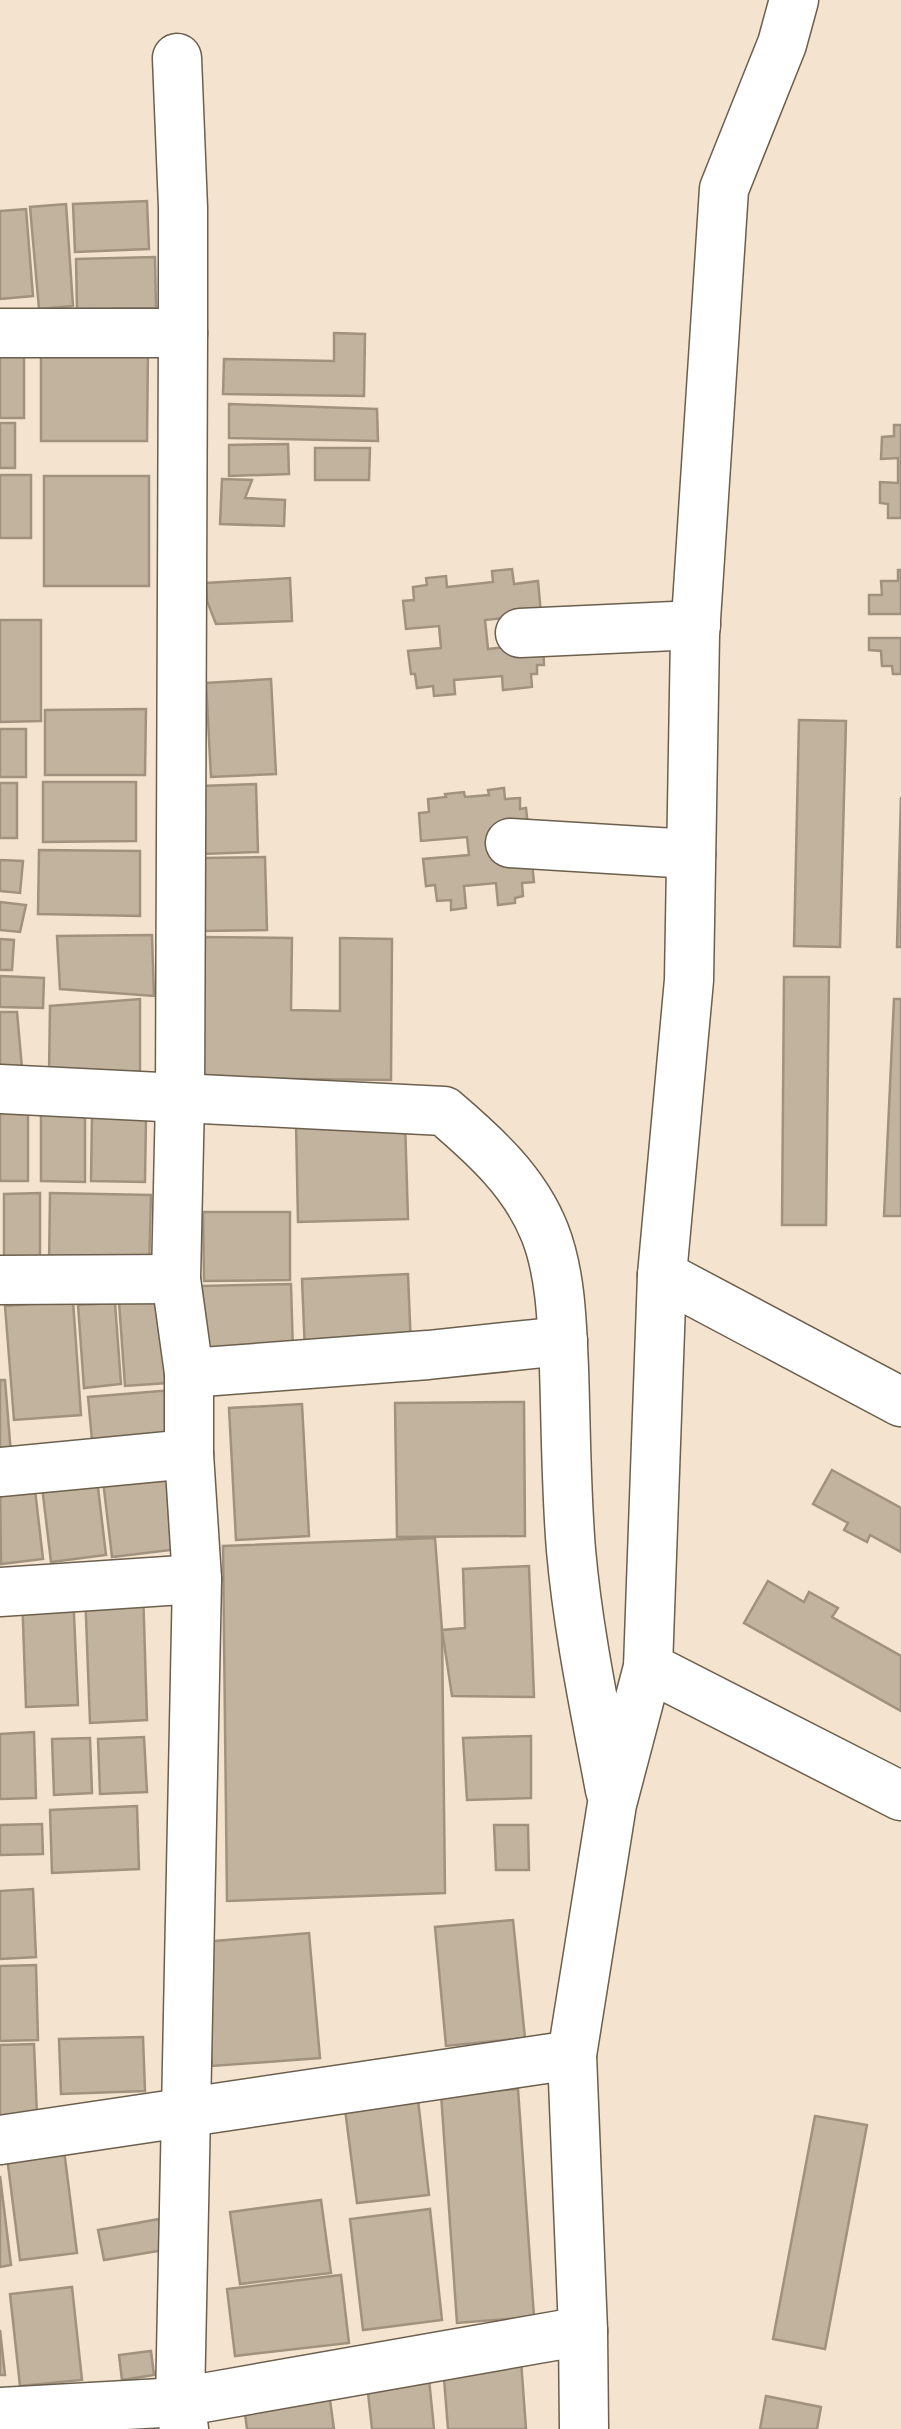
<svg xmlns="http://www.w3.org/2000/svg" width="901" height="2429" font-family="'DejaVu Sans',sans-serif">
  <rect width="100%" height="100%" fill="#f4e4cf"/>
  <g fill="#c2b39f" stroke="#a1927f" stroke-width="2.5">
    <path d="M147,201l2,48 -74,3 -2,-48z"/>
    <path d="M66,204l7,102 -34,3 -9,-102z"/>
    <path d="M26,209l7,87 -33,3v-88z"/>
    <path d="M155,257l1,51 -79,1 -1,-50z"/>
    <path d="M334,333l31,1 -1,62 -141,-2 1,-35 110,2z"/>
    <rect x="0" y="349" width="24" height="69"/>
    <path d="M41,349h107l-1,92h-106z"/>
    <path d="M229,404l148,5 1,32 -149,-3z"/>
    <rect x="0" y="423" width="15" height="45"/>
    <path d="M894,425h7v93h-13v-14l-8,-1v-21l18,1v-25l-17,1 1,-22 12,-1z"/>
    <path d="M288,444l1,30 -60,2v-31z"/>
    <path d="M315,448h55l-1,32h-54z"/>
    <rect x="0" y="475" width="31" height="63"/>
    <rect x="44" y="476" width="105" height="110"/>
    <path d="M222,479l30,1 -7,18 40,2 -1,26 -64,-2z"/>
    <path d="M512,569l2,15 24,-3 3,33 -56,6 3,29 55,-6 1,22h-7v9h-6l1,13 -29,3 -1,-14 -48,4 1,14 -21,2 -1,-10 -16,2 -2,-14h-4l-3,-23 33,-3 -2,-22 -33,3 -3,-28 11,-1 -1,-13 14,-2 -1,-7 20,-2 1,11 46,-5 -1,-11z"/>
    <path d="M898,570h3v44h-32v-19h13l-1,-14h17z"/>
    <path d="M290,578l2,43 -76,3 -9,-23 -1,-18z"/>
    <path d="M0,620h41v101l-41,1z"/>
    <path d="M869,638h32v36h-8l-1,-8h-10l-1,-15 -12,-1z"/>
    <path d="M271,679l5,95 -65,3 -5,-94z"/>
    <path d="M146,709l-1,66h-100v-65z"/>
    <path d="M799,720l47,1 -6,226 -46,-1z"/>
    <rect x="0" y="729" width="26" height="48"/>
    <path d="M43,782h93v59l-93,1z"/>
    <rect x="0" y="783" width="17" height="55"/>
    <path d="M256,784l2,68 -55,2 -2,-68z"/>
    <path d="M504,788l1,11 15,-1v11l6,-1 8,74 -12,1 1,13 -8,2v5l-17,2 -2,-22 -32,3 2,22 -15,2v-10l-14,1 -2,-16 -9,1 -3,-27 46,-4 -2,-18 -46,4 -2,-28 10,-1 -1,-13 18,-2 -1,-3 19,-2 1,5 24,-2 -1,-5z"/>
    <path d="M901,797v150h-4z"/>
    <path d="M39,850l101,1v65l-102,-2z"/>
    <path d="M265,857l2,73 -65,1 -1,-73z"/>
    <path d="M0,860l23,1 -3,32 -20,-2z"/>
    <path d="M0,902l26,3 -6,27 -20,-2z"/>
    <path d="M152,935l2,61 -94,-7 -3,-53z"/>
    <path d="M201,937l91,1 -1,72 49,1v-73l52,1 -1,141 -192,-2z"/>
    <path d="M0,939l14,1 -2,30h-12z"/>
    <path d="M0,976l44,2 -1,30 -43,-1z"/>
    <path d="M784,977h45l-3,248h-44z"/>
    <path d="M140,999v72l-91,3 1,-68z"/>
    <path d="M894,999h7v217h-17z"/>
    <path d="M0,1012h17l5,56h-22z"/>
    <rect x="0" y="1106" width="28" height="75"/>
    <path d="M41,1114h44v68l-44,-1z"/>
    <path d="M92,1115h54l-1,67 -54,-1z"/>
    <path d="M405,1121l3,98 -110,3 -2,-99z"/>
    <path d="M40,1193v73h-36v-72z"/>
    <path d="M50,1193l101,2 -2,75 -100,-2z"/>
    <path d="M203,1212h87v68l-86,1z"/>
    <path d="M408,1274l3,73 -106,5 -3,-73z"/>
    <path d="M291,1284l2,69 -89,3 -2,-70z"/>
    <path d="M161,1299l6,84 -42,3 -6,-84z"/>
    <path d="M73,1301l8,114 -67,5 -9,-114z"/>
    <path d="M115,1303l6,81 -37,4 -6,-83z"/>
    <path d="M0,1380h5l6,74 -11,1z"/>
    <path d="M172,1390l5,54 -84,7 -5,-54z"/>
    <path d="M524,1402l1,134 -128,1 -2,-134z"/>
    <path d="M302,1404l7,132 -73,4 -7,-132z"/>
    <path d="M169,1464l10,85 -67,8 -10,-85z"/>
    <path d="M832,1470l69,38v44l-31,-17 -3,7 -23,-12 4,-7 -35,-19z"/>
    <path d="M96,1471l10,84 -55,7 -10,-84z"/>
    <path d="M34,1481l9,78 -42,5 -1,-80z"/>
    <path d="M435,1538l7,92 3,263 -218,8 -4,-355z"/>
    <path d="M529,1566l5,131 -82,-1 -10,-66 23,-2 -2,-59z"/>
    <path d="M768,1581l36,21 5,-10 29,16 -6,9 69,39v55l-157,-88z"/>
    <path d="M143,1589l4,131 -57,3 -5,-132z"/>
    <path d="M73,1592l5,113 -52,2 -4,-113z"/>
    <path d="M34,1732l2,66 -36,1v-65z"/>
    <path d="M531,1736v62l-64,2 -4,-62z"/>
    <path d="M144,1737l3,55 -47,2 -2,-55z"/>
    <path d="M90,1738l2,55 -38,2 -2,-56z"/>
    <path d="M137,1806l2,63 -87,4 -2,-63z"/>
    <path d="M42,1824l1,30 -43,1v-30z"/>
    <path d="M494,1825h34l1,45h-33z"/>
    <path d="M33,1889l3,68 -36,2v-68z"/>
    <path d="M513,1920l12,118 -79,8 -11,-119z"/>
    <path d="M309,1933l11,125 -108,8 -9,-124z"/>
    <path d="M36,1965l2,75 -38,1v-75z"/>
    <path d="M143,2037l2,54 -84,3 -2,-55z"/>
    <path d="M34,2044l3,72 -37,1v-72z"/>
    <path d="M518,2089l16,228 -77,6 -16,-229z"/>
    <path d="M418,2100l11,95 -72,8 -12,-94z"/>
    <path d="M815,2116l52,9 -42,224 -52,-10z"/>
    <path d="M64,2150l13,103 -57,7 -13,-103z"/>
    <path d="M0,2176l11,89 -11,2z"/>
    <path d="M321,2200l10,73 -91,11 -10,-72z"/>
    <path d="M430,2209l12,111 -79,10 -13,-111z"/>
    <path d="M159,2219l5,31 -60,10 -6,-30z"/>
    <path d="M341,2275l8,68 -114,13 -8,-67z"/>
    <path d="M72,2287l10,93 -62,6 -10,-92z"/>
    <path d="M0,2330l5,45h-5z"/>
    <path d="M151,2351l3,24 -32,5 -3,-25z"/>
    <path d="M521,2360l5,69h-78l-5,-63z"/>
    <path d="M429,2379l5,50h-62l-5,-45z"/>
    <path d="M329,2393l5,36h-87l-3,-23z"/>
    <path d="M766,2396l55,11 -4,22h-57z"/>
  </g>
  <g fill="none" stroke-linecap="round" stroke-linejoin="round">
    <defs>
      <g id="minor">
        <path d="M177,58l6,150v125l-3,765 -4,181 13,94v81l8,125 -17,823 4,27"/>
        <path d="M0,333h183"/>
        <path d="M520,633l176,-8"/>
        <path d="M510,843l181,11"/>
        <path d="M0,1089l444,22c41,35 81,71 101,122 16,41 17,91 19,135 2,60 2,121 7,182 7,80 24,160 39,240"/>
        <path d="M662,1275l239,127"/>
        <path d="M0,1280l176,-1"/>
        <path d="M189,1373l239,-18 135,-14"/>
        <path d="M0,1472l189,-18"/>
        <path d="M0,1592l197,-13"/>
        <path d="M648,1667l253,129"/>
        <path d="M0,2140l572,-85"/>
        <path d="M0,2412l180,-10 403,-71"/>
        <path d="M584,2429l-1,-98 -11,-276 40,-251 36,-137 14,-392 27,-295 6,-345 29,-446 58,-145 12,-44"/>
      </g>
    </defs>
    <use href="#minor" stroke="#6c5f4d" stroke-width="51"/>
    <use href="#minor" stroke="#fff" stroke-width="48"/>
  </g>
</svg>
